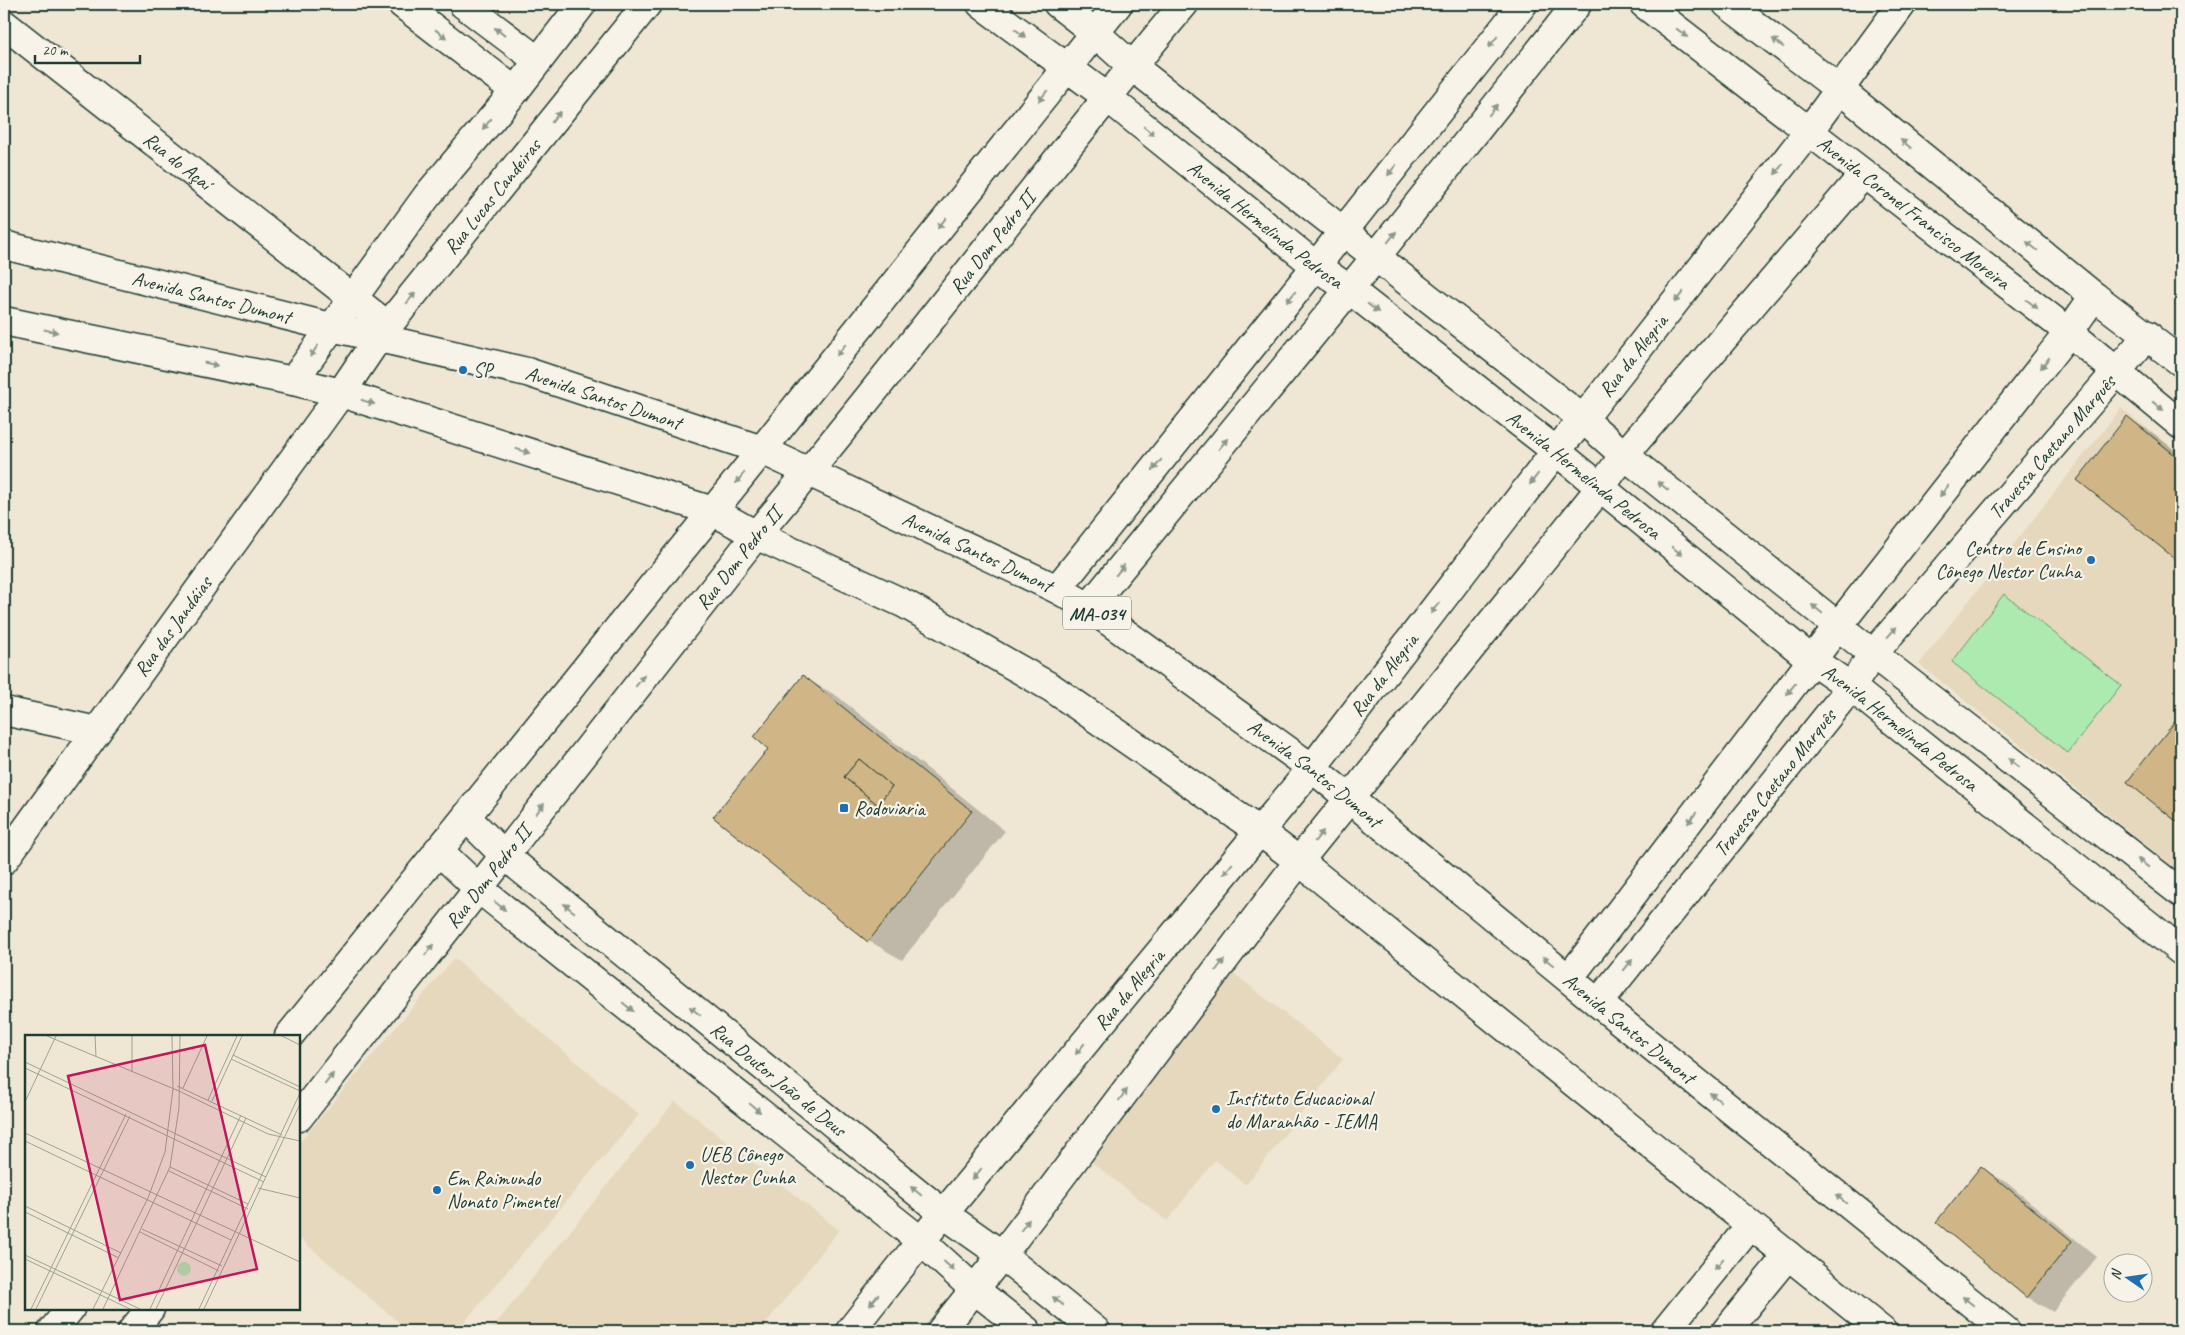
<svg xmlns="http://www.w3.org/2000/svg" width="2185" height="1335" font-family="Caveat,sans-serif">
  <rect width="100%" height="100%" fill="#efe7d4"/>
  <filter id="ink" filterUnits="userSpaceOnUse"><feTurbulence type="fractalNoise" baseFrequency=".02" numOctaves="2"/><feDisplacementMap in="SourceGraphic" scale="10" xChannelSelector="R" yChannelSelector="G"/><feConvolveMatrix kernelMatrix="1 2 1 2 8 2 1 2 1" color-interpolation-filters="sRGB"/></filter>
  <g filter="url(#ink)">
    <g fill="#e6d8bd">
      <path d="M2121,408l60,47v418l-262,-209z"/>
      <path d="M454,958l185,157 -182,216h-48l-110,-93v-95z"/>
      <path d="M1232,972l111,87 -97,126 -31,-25 -48,61 -79,-62z"/>
      <path d="M675,1101l164,129 -79,101h-270z"/>
    </g>
    <path fill="#adeab0" stroke="#669472" d="M2004,594l117,91 -53,68 -116,-91z"/>
    <g fill="#0003">
      <path d="M2127,418l26,15 28,22v107l-103,-82z"/>
      <path d="M803,677l34,19 168,135 -103,129 -33,-19 -154,-124 54,-68z"/>
      <path d="M2181,716v108l-52,-42z"/>
      <path d="M1982,1168l25,15 90,74 -44,55 -26,-15z"/>
    </g>
    <g fill="#d0b686" stroke="#1f3d34" fill-rule="evenodd">
      <path d="M2127,416l54,44v97l-3,4 -101,-81z"/>
      <path d="M803,675l169,136 -104,131 -155,-125 55,-68 -14,-12zM859,759l33,27 -14,19 -34,-28z"/>
      <path d="M2181,714v111l-54,-43z"/>
      <path d="M859,759l33,27 -14,19 -34,-28z"/>
      <path d="M1981,1166l91,75 -45,57 -91,-76z"/>
    </g>
    <g fill="none" stroke-linecap="round" stroke-linejoin="round">
      <defs>
        <g id="minor">
          <path d="M402,4l113,87"/>
          <path d="M463,4l74,56"/>
          <path id="s1" d="M981,4l126,93 209,169 34,24 206,161 257,210 38,26 330,264"/>
          <path d="M1058,4l36,28 38,34 451,353 41,36 249,199 308,239"/>
          <path id="s2" d="M1644,4l425,328 112,93"/>
          <path d="M1727,4l112,85 255,207 87,66"/>
          <path id="s3" d="M4,24l384,302"/>
          <path d="M293,381l134,-185 88,-105 67,-87"/>
          <path d="M1057,589l259,-323 207,-262"/>
          <path d="M1089,607l286,-349 202,-254"/>
          <path d="M4,711l93,20"/>
          <path id="s4" d="M466,817l38,38 440,359 58,41 94,76"/>
          <path d="M438,850l40,38 443,353 53,48 53,42"/>
          <path id="s5" d="M4,860l337,-467 37,-55 269,-334"/>
          <path d="M1569,978l269,-352 231,-294 25,-36"/>
          <path id="s6" d="M1598,1003l253,-316 22,-33 275,-319"/>
          <path d="M289,1036l424,-525 405,-507"/>
          <path id="s7" d="M299,1117l457,-582c147,-174 282,-357 428,-531"/>
          <path d="M52,1331l18,-22"/>
          <path d="M132,1331l18,-22"/>
          <path id="s8" d="M850,1331l71,-90 391,-473 244,-317 27,-32 226,-288 93,-127"/>
          <path d="M941,1331l61,-76 297,-394 301,-373 24,-33 239,-280"/>
          <path d="M1665,1331l85,-105"/>
          <path d="M1726,1331l62,-76"/>
        </g>
        <g id="primary">
          <path id="s9" d="M4,245l327,82 196,45 235,78 295,139 32,18 223,161 286,235 408,328"/>
          <path d="M4,321l289,60 48,12 372,118 43,24 149,69 147,84 207,143 40,30 583,470"/>
        </g>
      </defs>
      <use href="#minor" stroke="#1f3d34" stroke-width="31"/>
      <use href="#primary" stroke="#1f3d34" stroke-width="31"/>
      <use href="#minor" stroke="#f7f3e8" stroke-width="28"/>
      <use href="#primary" stroke="#f7f3e8" stroke-width="28"/>
    </g>
    <defs><path id="oneway-solid" d="M-6-.8H1V-3.2L6.5 0L1 3.2V.8H-6Z" transform="scale(1.25)"/></defs>
    <g fill="#8b988e">
      <use href="#oneway-solid" transform="translate(500 32) rotate(-142)"/>
      <use href="#oneway-solid" transform="translate(1020 33) rotate(37)"/>
      <use href="#oneway-solid" transform="translate(1682 33) rotate(38)"/>
      <use href="#oneway-solid" transform="translate(441 34) rotate(38)"/>
      <use href="#oneway-solid" transform="translate(1493 42) rotate(128)"/>
      <use href="#oneway-solid" transform="translate(1778 43) rotate(-143)"/>
      <use href="#oneway-solid" transform="translate(1043 96) rotate(128)"/>
      <use href="#oneway-solid" transform="translate(1493 110) rotate(-52)"/>
      <use href="#oneway-solid" transform="translate(556 117) rotate(-51)"/>
      <use href="#oneway-solid" transform="translate(487 124) rotate(130)"/>
      <use href="#oneway-solid" transform="translate(1149 131) rotate(39)"/>
      <use href="#oneway-solid" transform="translate(1906 144) rotate(-141)"/>
      <use href="#oneway-solid" transform="translate(1779 169) rotate(128)"/>
      <use href="#oneway-solid" transform="translate(1392 170) rotate(128)"/>
      <use href="#oneway-solid" transform="translate(942 223) rotate(128)"/>
      <use href="#oneway-solid" transform="translate(1392 237) rotate(-52)"/>
      <use href="#oneway-solid" transform="translate(2032 246) rotate(-141)"/>
      <use href="#oneway-solid" transform="translate(1291 297) rotate(129)"/>
      <use href="#oneway-solid" transform="translate(1679 297) rotate(128)"/>
      <use href="#oneway-solid" transform="translate(411 298) rotate(-51)"/>
      <use href="#oneway-solid" transform="translate(2032 304) rotate(37)"/>
      <use href="#oneway-solid" transform="translate(1373 308) rotate(38)"/>
      <use href="#oneway-solid" transform="translate(51 331) rotate(12)"/>
      <use href="#oneway-solid" transform="translate(841 350) rotate(128)"/>
      <use href="#oneway-solid" transform="translate(314 351) rotate(125)"/>
      <use href="#oneway-solid" transform="translate(2045 363) rotate(128)"/>
      <use href="#oneway-solid" transform="translate(211 364) rotate(12)"/>
      <use href="#oneway-solid" transform="translate(368 402) rotate(17)"/>
      <use href="#oneway-solid" transform="translate(2158 406) rotate(38)"/>
      <use href="#oneway-solid" transform="translate(1223 444) rotate(-51)"/>
      <use href="#oneway-solid" transform="translate(523 451) rotate(17)"/>
      <use href="#oneway-solid" transform="translate(1157 465) rotate(129)"/>
      <use href="#oneway-solid" transform="translate(740 478) rotate(129)"/>
      <use href="#oneway-solid" transform="translate(1534 479) rotate(128)"/>
      <use href="#oneway-solid" transform="translate(1663 486) rotate(-141)"/>
      <use href="#oneway-solid" transform="translate(1944 491) rotate(128)"/>
      <use href="#oneway-solid" transform="translate(1677 551) rotate(39)"/>
      <use href="#oneway-solid" transform="translate(1120 570) rotate(-51)"/>
      <use href="#oneway-solid" transform="translate(1435 608) rotate(128)"/>
      <use href="#oneway-solid" transform="translate(1817 609) rotate(-141)"/>
      <use href="#oneway-solid" transform="translate(1892 632) rotate(-49)"/>
      <use href="#oneway-solid" transform="translate(640 681) rotate(-52)"/>
      <use href="#oneway-solid" transform="translate(1791 689) rotate(128)"/>
      <use href="#oneway-solid" transform="translate(2014 763) rotate(-142)"/>
      <use href="#oneway-solid" transform="translate(540 809) rotate(-52)"/>
      <use href="#oneway-solid" transform="translate(1692 818) rotate(128)"/>
      <use href="#oneway-solid" transform="translate(1319 836) rotate(-51)"/>
      <use href="#oneway-solid" transform="translate(2143 863) rotate(-142)"/>
      <use href="#oneway-solid" transform="translate(1228 869) rotate(129)"/>
      <use href="#oneway-solid" transform="translate(500 906) rotate(39)"/>
      <use href="#oneway-solid" transform="translate(569 908) rotate(-141)"/>
      <use href="#oneway-solid" transform="translate(429 950) rotate(-52)"/>
      <use href="#oneway-solid" transform="translate(1548 961) rotate(-141)"/>
      <use href="#oneway-solid" transform="translate(1220 965) rotate(-53)"/>
      <use href="#oneway-solid" transform="translate(1628 965) rotate(-51)"/>
      <use href="#oneway-solid" transform="translate(628 1007) rotate(39)"/>
      <use href="#oneway-solid" transform="translate(695 1011) rotate(-141)"/>
      <use href="#oneway-solid" transform="translate(1080 1049) rotate(129)"/>
      <use href="#oneway-solid" transform="translate(329 1079) rotate(-52)"/>
      <use href="#oneway-solid" transform="translate(1123 1095) rotate(-53)"/>
      <use href="#oneway-solid" transform="translate(1715 1097) rotate(-141)"/>
      <use href="#oneway-solid" transform="translate(755 1108) rotate(39)"/>
      <use href="#oneway-solid" transform="translate(977 1174) rotate(129)"/>
      <use href="#oneway-solid" transform="translate(916 1191) rotate(-141)"/>
      <use href="#oneway-solid" transform="translate(1841 1199) rotate(-141)"/>
      <use href="#oneway-solid" transform="translate(1025 1225) rotate(-53)"/>
      <use href="#oneway-solid" transform="translate(1719 1264) rotate(129)"/>
      <use href="#oneway-solid" transform="translate(949 1266) rotate(42)"/>
      <use href="#oneway-solid" transform="translate(874 1300) rotate(129)"/>
      <use href="#oneway-solid" transform="translate(1058 1301) rotate(-141)"/>
      <use href="#oneway-solid" transform="translate(1968 1301) rotate(-141)"/>
    </g>
  </g>
  <g fill="#1f6fb2" stroke="#f7f3e8" stroke-width="2">
    <circle cx="463" cy="370" r="5"/>
    <circle cx="2091" cy="560" r="5"/>
    <rect x="839" y="803" width="10" height="10" rx="2.5"/>
    <circle cx="1216" cy="1109" r="5"/>
    <circle cx="690" cy="1165" r="5"/>
    <circle cx="437" cy="1190" r="5"/>
  </g>
  <g text-anchor="middle" stroke-width="4.5" stroke-linejoin="round" paint-order="stroke">
    <rect fill="#f7f3e8" stroke="#60746a" stroke-width="1" x="1063" y="596.5" width="68" height="33" rx="4"/>
    <g font-size="19" font-weight="bold" fill="#1f3d34">
      <text x="1097" y="620">MA-034</text>
    </g>
    <g font-size="20" fill="#1f3d34" stroke="#f7f3e8">
      <text dy="7" stroke="none"><textPath href="#s3" startOffset="221">Rua do Açaí</textPath></text>
      <text dy="7" stroke="none"><textPath href="#s5" startOffset="824">Rua Lucas Candeiras</textPath></text>
      <text dy="7" stroke="none"><textPath href="#s2" startOffset="341">Avenida Coronel Francisco Moreira</textPath></text>
      <text dy="7" stroke="none"><textPath href="#s1" startOffset="360">Avenida Hermelinda Pedrosa</textPath></text>
      <text dy="7" stroke="none"><textPath href="#s7" startOffset="1116">Rua Dom Pedro II</textPath></text>
      <text dy="7" stroke="none"><textPath href="#s9" startOffset="214">Avenida Santos Dumont</textPath></text>
      <text dy="7" stroke="none"><textPath href="#s8" startOffset="1251">Rua da Alegria</textPath></text>
      <text dy="7" stroke="none"><textPath href="#s9" startOffset="619">Avenida Santos Dumont</textPath></text>
      <text dy="7" stroke="none"><textPath href="#s6" startOffset="718">Travessa Caetano Marquês</textPath></text>
      <text dy="7" stroke="none"><textPath href="#s1" startOffset="765">Avenida Hermelinda Pedrosa</textPath></text>
      <text dy="7" stroke="none"><textPath href="#s9" startOffset="1024">Avenida Santos Dumont</textPath></text>
      <text dy="7" stroke="none"><textPath href="#s7" startOffset="711">Rua Dom Pedro II</textPath></text>
      <text dy="7" stroke="none"><textPath href="#s5" startOffset="288">Rua das Jandáias</textPath></text>
      <text dy="7" stroke="none"><textPath href="#s8" startOffset="846">Rua da Alegria</textPath></text>
      <text dy="7" stroke="none"><textPath href="#s1" startOffset="1170">Avenida Hermelinda Pedrosa</textPath></text>
      <text dy="7" stroke="none"><textPath href="#s9" startOffset="1429">Avenida Santos Dumont</textPath></text>
      <text dy="7" stroke="none"><textPath href="#s6" startOffset="282">Travessa Caetano Marquês</textPath></text>
      <text dy="7" stroke="none"><textPath href="#s7" startOffset="306">Rua Dom Pedro II</textPath></text>
      <text dy="7" stroke="none"><textPath href="#s8" startOffset="441">Rua da Alegria</textPath></text>
      <text dy="7" stroke="none"><textPath href="#s9" startOffset="1834">Avenida Santos Dumont</textPath></text>
      <text dy="7" stroke="none"><textPath href="#s4" startOffset="408">Rua Doutor João de Deus</textPath></text>
    </g>
    <g font-size="20" fill="#1f3d34" stroke="#f7f3e8" text-anchor="start">
      <text x="473" y="377">SP</text>
      <text x="2081" y="555" text-anchor="end">Centro de Ensino<tspan x="2081" dy="23">Cônego Nestor Cunha</tspan></text>
      <text x="854" y="815">Rodoviaria</text>
      <text x="1226" y="1105">Instituto Educacional<tspan x="1226" dy="23">do Maranhão - IEMA</tspan></text>
      <text x="700" y="1161">UEB Cônego<tspan x="700" dy="23">Nestor Cunha</tspan></text>
      <text x="447" y="1185">Em Raimundo<tspan x="447" dy="23">Nonato Pimentel</tspan></text>
    </g>
  </g>
  <g transform="translate(25 1035)">
    <rect width="275" height="275" fill="#efe7d4"/>
    <path d="M152 234a7 7 0 1 1 14 0a7 7 0 1 1-14 0Z" fill="#adeab0"/>
    <path fill="none" stroke="#9ca394" stroke-width="1" d="M22,1l132,55 89,43 32,7M70,1l1,21M107,1v36M257,1l18,9M208,20l67,32M206,24l69,32M0,27l241,115M0,33l239,114M152,51l105,49M158,53l24,-52M183,65l29,-64M187,66l30,-65M0,67l31,-66M0,98l275,129M0,106l206,99M145,132l78,37M144,136l79,38M233,153l42,10M0,171l96,47M0,177l94,46M117,194l80,37M115,197l79,39M0,220l115,54M0,224l105,50M6,274l95,-195M11,274l94,-193M68,274l55,-111 17,-46 8,-63 -1,-53M78,274l67,-142 9,-59 1,-72M125,274l91,-194M131,274l90,-191M174,274l101,-216M179,274l96,-205"/>
    <path fill="#c2185b" fill-opacity="0.15" stroke="#c2185b" stroke-width="2.5" d="M180,10l52,224 -137,31 -52,-224z"/>
    <rect width="275" height="275" fill="none" stroke="#1f3d34" stroke-width="2.5"/>
  </g>
  <rect width="2185" height="1335" fill="none" stroke="#f7f3e8" stroke-width="20"/>
  <rect x="10" y="10" width="2165" height="1315" fill="none" stroke="#1f3d34" stroke-width="2" filter="url(#ink)"/>
  <g transform="translate(2128 1278) rotate(283)"><circle r="24" fill="#f7f3e8" stroke="#a1aaa0"/>
  <path d="M0-4L9 19L0 12L-9 19Z" fill="#1f6fb2"/>
  <text y="-8" font-size="14" font-weight="bold" text-anchor="middle" fill="#1f3d34">N</text>
  </g>
  <path d="M35 55v8h105v-8" fill="none" stroke="#1f3d34" stroke-width="2.5"/>
  <text x="42" y="55" font-size="15" fill="#1f3d34" stroke="#f7f3e8" stroke-width="4" paint-order="stroke">20 m</text>
</svg>
